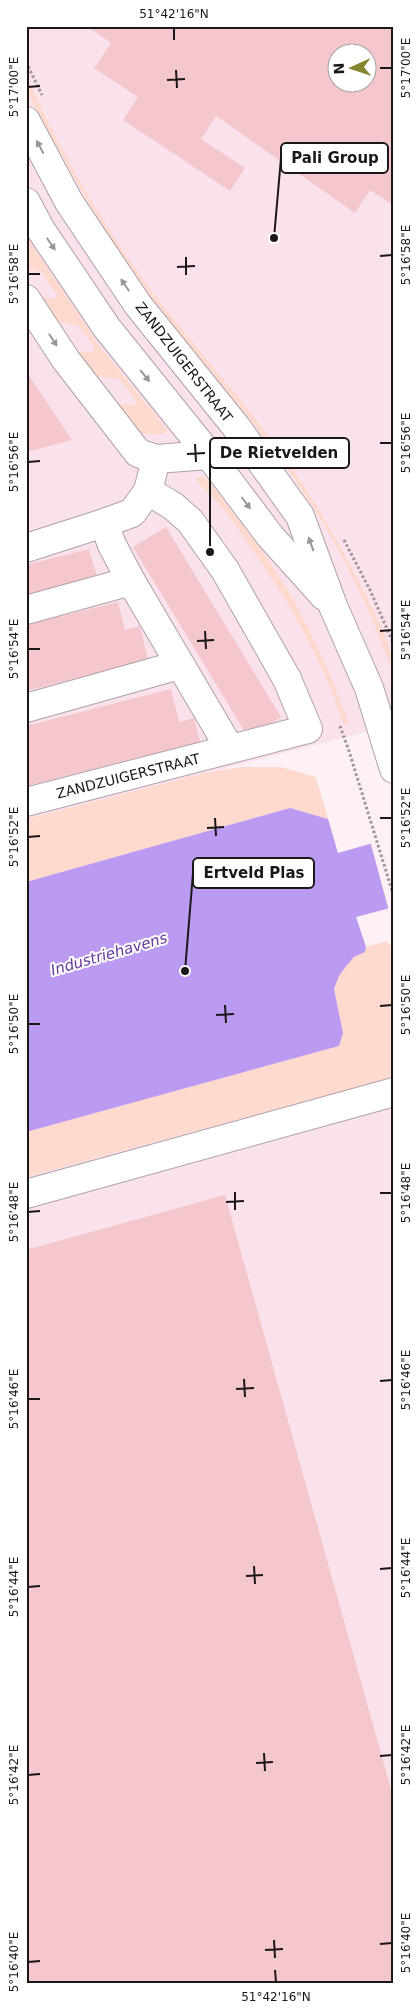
<svg xmlns="http://www.w3.org/2000/svg" width="420" height="2010" font-family="'DejaVu Sans',sans-serif">
  <rect width="100%" height="100%" fill="#fdf1f6"/>
  <g fill="#fae2ed" fill-rule="evenodd">
    <path d="M26,26h368v699l-368,94zM338,52h30v30h-30z"/>
    <path d="M394,1030v954h-368v-884z"/>
  </g>
  <g fill="#fed9ce">
    <path d="M26,75c32,72 78,152 125,215 44,58 94,111 136,171 30,42 55,87 78,133 12,25 29,53 29,81 -26,-72 -61,-143 -106,-205 -42,-60 -92,-114 -137,-172 -35,-46 -64,-97 -92,-148 -12,-20 -33,-51 -33,-75z"/>
    <path d="M26,236l75,112 66,81v3l-2,2h-28l-21,-30 19,1 2,-4 -18,-22 -30,-3 -13,-25 17,2 2,-5 -16,-22 -31,-6 -11,-23 17,2 3,-3 -15,-24 -16,-3z"/>
    <path d="M201,476l5,2c23,29 46,58 67,89 32,47 57,103 76,157h-5c-7,-17 -13,-36 -21,-53 -21,-47 -49,-91 -78,-132 -14,-20 -29,-41 -47,-56l-2,-5z"/>
    <path d="M242,767h38l36,10 12,42 -38,-11 -264,74v-63l178,-46z"/>
    <path d="M387,941l2,4 5,-1v133l-368,100v-45l313,-86 4,-13 -9,-44 5,-13 8,-11 7,-8 11,-5 1,-5z"/>
  </g>
  <path fill="#bb9af1" d="M290,808l38,11 10,34 56,-16v70l-38,10 10,30 -1,5 -11,5 -7,8 -8,11 -5,13 9,44 -4,13 -313,86v-250z"/>
  <path fill="#fdf1f6" d="M394,835v74l-5,2 -19,-70z"/>
  <g fill="#f3c7cb" fill-rule="evenodd">
    <path d="M87,26h307v180l-24,-16 -15,23 -139,-97 -15,23 44,29 -15,23 -107,-71 15,-23 -44,-29 17,-25zM338,52h30v30h-30z"/>
    <path d="M26,371l46,69 -46,12z"/>
    <path d="M166,527l115,190 -33,20 -115,-190z"/>
    <path d="M89,549l8,28 -71,19v-31z"/>
    <path d="M118,602l7,28 15,-4 8,34 -122,31v-66z"/>
    <path d="M171,689l8,33 15,-4 6,24 -174,44v-60z"/>
    <path d="M225,1195l169,605v184h-368v-734z"/>
  </g>
  <g fill="none" stroke-linecap="round" stroke-linejoin="round">
    <defs>
      <g id="minor">
        <path d="M26,299l40,61 72,93 18,6 53,-4"/>
        <path d="M156,459l-8,32 -16,22 -28,10 8,22 19,36 99,168"/>
        <path d="M26,548l78,-25"/>
        <path d="M26,610l105,-29"/>
        <path d="M26,708l153,-43"/>
        <path d="M26,802l282,-73 -21,-50 -62,-109 -35,-49 -17,-15 -25,-15"/>
        <path d="M26,1194l368,-102"/>
      </g>
      <g id="major">
        <path d="M26,121l43,81 69,103 99,123 63,88 33,90 36,82 25,81"/>
        <path d="M26,202l15,28 66,98 102,127 61,81 54,60"/>
      </g>
    </defs>
    <use href="#minor" stroke="#afa1a7" stroke-width="30"/>
    <use href="#major" stroke="#afa1a7" stroke-width="30"/>
    <g stroke="#9d9497" stroke-width="3" stroke-dasharray="2.5 2.5" stroke-linecap="butt">
      <path d="M26,62l16,33"/>
      <path d="M344,540l26,50 24,55"/>
      <path d="M340,726l9,25 45,146"/>
    </g>
    <use href="#minor" stroke="#fff" stroke-width="28"/>
    <use href="#major" stroke="#fff" stroke-width="28"/>
  </g>
  <defs><path id="oneway-solid" d="M-6-.8H1V-3.2L6.5 0L1 3.2V.8H-6Z" transform="scale(1.25)"/></defs>
  <g fill="#989697">
    <use href="#oneway-solid" transform="translate(40 147) rotate(-118)"/>
    <use href="#oneway-solid" transform="translate(51 244) rotate(56)"/>
    <use href="#oneway-solid" transform="translate(125 285) rotate(-124)"/>
    <use href="#oneway-solid" transform="translate(53 340) rotate(57)"/>
    <use href="#oneway-solid" transform="translate(145 376) rotate(51)"/>
    <use href="#oneway-solid" transform="translate(246 503) rotate(53)"/>
    <use href="#oneway-solid" transform="translate(311 544) rotate(-110)"/>
  </g>
  <path fill="none" stroke="#1b1618" stroke-width="2" d="M174,28v12M380,68h12M176,70l1,18M167,80l18,-1M28,87l12,-1M380,256l12,-1M186,257v18M177,267l18,-1M28,274h12M380,443h12M195,444l1,18M187,454l18,-1M28,462l12,-1M205,631l1,18M380,631l12,-1M197,641l17,-1M28,649h12M215,818l1,18M380,818h12M207,828l17,-1M28,837l12,-1M225,1005l1,18M380,1006l12,-1M216,1015l18,-1M28,1024h12M235,1192v18M380,1193h12M226,1202l18,-1M28,1212l12,-1M244,1379l1,18M380,1381l12,-1M236,1389l18,-1M28,1399h12M254,1566l1,18M380,1569l12,-1M246,1576l17,-1M28,1587l12,-1M264,1753l1,18M380,1756l12,-1M256,1763l17,-1M28,1775l12,-1M274,1940l1,18M380,1944l12,-1M265,1950l18,-1M28,1962l12,-1M275,1970l1,12"/>
  <g text-anchor="middle" stroke-width="4" stroke-linejoin="round" paint-order="stroke">
    <g font-size="14" fill="#1b1618" stroke="#fff">
      <text transform="translate(184 362) rotate(52)" y="5">ZANDZUIGERSTRAAT</text>
      <text transform="translate(128 776) rotate(-14)" y="5">ZANDZUIGERSTRAAT</text>
    </g>
    <g font-size="15" font-style="italic" fill="#65399c" stroke="#fff">
      <text transform="translate(109 954) rotate(-16)" y="5">Industriehavens</text>
    </g>
  </g>
  <path fill="none" stroke="#1b1618" stroke-width="2" d="M274 238L281 158M210 552L210 453M185 971L193 873"/>
  <g fill="#1b1618" stroke="#fff" stroke-width="2">
    <circle cx="274" cy="238" r="5"/>
    <circle cx="210" cy="552" r="5"/>
    <circle cx="185" cy="971" r="5"/>
  </g>
  <g fill="#fff" stroke="#1b1618" stroke-width="2">
    <rect x="281" y="143" width="107" height="30" rx="5"/>
    <rect x="210" y="438" width="139" height="30" rx="5"/>
    <rect x="193" y="858" width="121" height="30" rx="5"/>
  </g>
  <g font-size="15" text-anchor="middle" font-weight="bold" fill="#1b1618">
    <text x="335" y="163">Pali Group</text>
    <text x="279" y="458">De Rietvelden</text>
    <text x="254" y="878">Ertveld Plas</text>
  </g>
  <rect width="420" height="2010" fill="none" stroke="#ffffff" stroke-width="55"/>
  <g transform="translate(352 68) rotate(267)"><circle r="24" fill="#ffffff" stroke="#a4a2a3"/>
  <path d="M0-4L9 19L0 12L-9 19Z" fill="#87852e"/>
  <text y="-8" font-size="14" font-weight="bold" text-anchor="middle" fill="#1b1618">N</text>
  </g>
  <rect x="28" y="28" width="364" height="1954" fill="none" stroke="#1b1618" stroke-width="2"/>
  <g font-size="12" text-anchor="middle" fill="#1b1618">
    <text x="174" y="18">51°42'16"N</text>
    <text transform="translate(406 68) rotate(-90)" y="4">5°17'00"E</text>
    <text transform="translate(14 87) rotate(-90)" y="4">5°17'00"E</text>
    <text transform="translate(406 255) rotate(-90)" y="4">5°16'58"E</text>
    <text transform="translate(14 274) rotate(-90)" y="4">5°16'58"E</text>
    <text transform="translate(406 443) rotate(-90)" y="4">5°16'56"E</text>
    <text transform="translate(14 462) rotate(-90)" y="4">5°16'56"E</text>
    <text transform="translate(406 630) rotate(-90)" y="4">5°16'54"E</text>
    <text transform="translate(14 649) rotate(-90)" y="4">5°16'54"E</text>
    <text transform="translate(406 818) rotate(-90)" y="4">5°16'52"E</text>
    <text transform="translate(14 837) rotate(-90)" y="4">5°16'52"E</text>
    <text transform="translate(406 1005) rotate(-90)" y="4">5°16'50"E</text>
    <text transform="translate(14 1024) rotate(-90)" y="4">5°16'50"E</text>
    <text transform="translate(406 1193) rotate(-90)" y="4">5°16'48"E</text>
    <text transform="translate(14 1212) rotate(-90)" y="4">5°16'48"E</text>
    <text transform="translate(406 1380) rotate(-90)" y="4">5°16'46"E</text>
    <text transform="translate(14 1399) rotate(-90)" y="4">5°16'46"E</text>
    <text transform="translate(406 1568) rotate(-90)" y="4">5°16'44"E</text>
    <text transform="translate(14 1587) rotate(-90)" y="4">5°16'44"E</text>
    <text transform="translate(406 1755) rotate(-90)" y="4">5°16'42"E</text>
    <text transform="translate(14 1775) rotate(-90)" y="4">5°16'42"E</text>
    <text transform="translate(406 1943) rotate(-90)" y="4">5°16'40"E</text>
    <text transform="translate(14 1962) rotate(-90)" y="4">5°16'40"E</text>
    <text x="276" y="2001">51°42'16"N</text>
  </g>
</svg>
